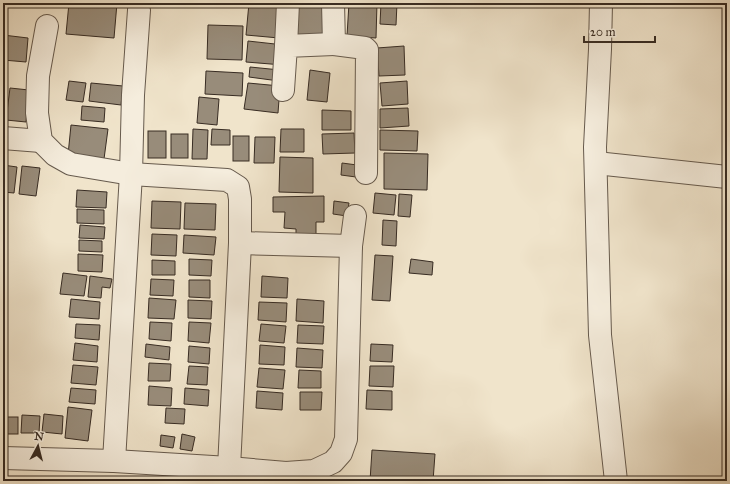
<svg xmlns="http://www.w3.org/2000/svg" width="730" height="484" font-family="'IM FELL Great Primer',serif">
  <rect width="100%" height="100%" fill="#f0e4cb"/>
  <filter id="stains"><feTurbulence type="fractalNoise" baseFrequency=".005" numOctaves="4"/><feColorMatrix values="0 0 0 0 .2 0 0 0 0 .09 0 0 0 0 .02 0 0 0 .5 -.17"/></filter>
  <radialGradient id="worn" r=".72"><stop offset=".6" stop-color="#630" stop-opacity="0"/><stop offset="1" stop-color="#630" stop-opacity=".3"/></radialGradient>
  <g fill="#988c7a" stroke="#382c23">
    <path d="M69,3h48l-3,35 -48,-4z"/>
    <path d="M249,3h32l-2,35 -33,-3z"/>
    <path d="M295,3l32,3 -4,35 -32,-2z"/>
    <path d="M349,3h28l-1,35 -29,-2z"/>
    <path d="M381,3h16l-1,22 -16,-1z"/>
    <path d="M208,25l35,1 -1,34 -35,-1z"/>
    <path d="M3,35l25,3 -2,24 -23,-2z"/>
    <path d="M248,41l36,4 -1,20 -37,-3z"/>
    <path d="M404,46l1,29 -26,1 -2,-28z"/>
    <path d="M250,67l30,3 -1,11 -30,-4z"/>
    <path d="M310,70l20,3 -3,29 -20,-2z"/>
    <path d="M206,71l37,2 -1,23 -37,-2z"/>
    <path d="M69,81l17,2 -3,19 -17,-2z"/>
    <path d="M407,81l1,23 -26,2 -2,-23z"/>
    <path d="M91,83l32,3 -2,19 -32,-4z"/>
    <path d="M248,83l32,3 -2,27 -34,-4z"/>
    <path d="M3,88h3l-3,27z"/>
    <path d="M10,88l19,2 -3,32 -20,-2z"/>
    <path d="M199,97l20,2 -2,26 -20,-2z"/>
    <path d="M82,106l23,2 -1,14 -23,-2z"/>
    <path d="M408,108l1,18 -29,2v-19z"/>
    <path d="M322,110l29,1v19h-29z"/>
    <path d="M71,125l37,4 -4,30 -36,-4z"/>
    <path d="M193,129l15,1 -1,29h-15z"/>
    <path d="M212,129l18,1v15h-19z"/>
    <path d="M281,129h23v23h-24z"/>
    <path d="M380,130l38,1 -1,20 -37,-1z"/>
    <rect x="148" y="131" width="18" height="27"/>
    <path d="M354,133l1,20 -32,1 -1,-20z"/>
    <rect x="171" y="134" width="17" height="24"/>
    <rect x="233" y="136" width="16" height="25"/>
    <path d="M255,137h20l-1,26h-20z"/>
    <path d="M384,153l44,1 -1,36 -43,-1z"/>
    <path d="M280,157l33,1v35l-34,-1z"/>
    <path d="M342,163l15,2 -1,12 -15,-2z"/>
    <path d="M3,165l14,2 -3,26 -11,-1z"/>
    <path d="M22,166l18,2 -4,28 -17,-2z"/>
    <path d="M77,190l30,2 -1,16 -30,-1z"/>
    <path d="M375,193l21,2 -2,20 -21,-2z"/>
    <path d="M399,194l13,1 -2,22 -12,-1z"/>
    <path d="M324,196v26h-8v17l-20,-1v-9l-12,-1 1,-16h-12v-15z"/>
    <path d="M152,201l29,1 -1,27 -29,-1z"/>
    <path d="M334,201l15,2 -2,13 -14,-2z"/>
    <path d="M185,203l31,1 -1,26 -31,-1z"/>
    <path d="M77,209l27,1v14l-27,-1z"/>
    <path d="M383,220l14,1 -1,25 -14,-1z"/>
    <path d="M80,225l25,2 -1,12 -25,-1z"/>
    <path d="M152,234l25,1 -1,21 -25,-1z"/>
    <path d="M184,235l32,2 -2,18 -31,-2z"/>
    <path d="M79,240l23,1v11l-23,-1z"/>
    <path d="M78,254l25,1 -1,17 -24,-1z"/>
    <path d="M375,255l18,1 -3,45 -18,-1z"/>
    <path d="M189,259l23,1 -1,16 -22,-1z"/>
    <path d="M411,259l22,3 -1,13 -23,-2z"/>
    <path d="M152,260l23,1v14h-23z"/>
    <path d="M63,273l24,3 -3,20 -24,-2z"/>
    <path d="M90,276l22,3 -2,9 -8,-1 -1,11 -13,-1z"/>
    <path d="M262,276l26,2 -1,20 -26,-1z"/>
    <path d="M151,279l23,1 -1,16 -23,-1z"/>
    <path d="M189,280h21v18l-21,-1z"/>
    <path d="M149,298l27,2 -2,19 -26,-1z"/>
    <path d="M71,299l29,3 -1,17 -30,-2z"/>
    <path d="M297,299l27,2 -1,22 -27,-2z"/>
    <path d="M188,300l24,1 -1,18 -23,-1z"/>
    <path d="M259,302l28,1 -1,19 -28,-2z"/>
    <path d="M150,322l22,1 -1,18 -22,-2z"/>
    <path d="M189,322l22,1 -2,20 -21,-2z"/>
    <path d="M76,324l24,1 -1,15 -24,-2z"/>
    <path d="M261,324l25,2 -2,17 -25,-2z"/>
    <path d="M298,325l26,1 -1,18 -26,-1z"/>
    <path d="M75,343l23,3 -1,16 -24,-2z"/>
    <path d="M146,344l24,3 -1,13 -24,-3z"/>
    <path d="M371,344l22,1 -1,17 -22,-1z"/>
    <path d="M260,345l25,2 -1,18 -25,-1z"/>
    <path d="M189,346l21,2 -1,16 -21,-2z"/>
    <path d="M297,348l26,2 -1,18 -26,-1z"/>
    <path d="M149,363l22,1 -1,17h-22z"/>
    <path d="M73,365l25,2 -2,18 -25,-2z"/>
    <path d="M189,366l19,1 -1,18 -20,-1z"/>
    <path d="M370,366h24l-1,21 -24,-1z"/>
    <path d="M259,368l26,2 -2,19 -26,-2z"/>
    <path d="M299,370l22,1v17h-23z"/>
    <path d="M149,386l23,2 -1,18 -23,-1z"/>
    <path d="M71,388l25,2 -1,14 -26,-2z"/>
    <path d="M185,388l24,2 -1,16 -24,-2z"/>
    <path d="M367,390l25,1v19l-26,-1z"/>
    <path d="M257,391l26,2 -1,17 -26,-2z"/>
    <path d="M300,392h22l-1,18h-21z"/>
    <path d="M68,407l24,3 -4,31 -23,-3z"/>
    <path d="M166,408l19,1 -1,15 -19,-1z"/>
    <path d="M44,414l19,2 -1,18 -20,-2z"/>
    <path d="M22,415l18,1 -1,17h-18z"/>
    <rect x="3" y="417" width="15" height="17"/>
    <path d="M182,434l13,3 -3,14 -12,-2z"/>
    <path d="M161,435l14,2 -2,11 -13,-2z"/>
    <path d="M372,450l63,4 -2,27h-63z"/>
  </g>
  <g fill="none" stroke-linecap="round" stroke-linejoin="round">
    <defs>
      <g id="street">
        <path d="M333,3l1,41 31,4 2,2 -1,123"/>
        <path d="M601,3l-1,46 -5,98 5,188 16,146"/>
        <path d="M47,26l-9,50 -1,37 4,28 14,14 16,9 60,10 96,6 11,7 2,12v44l-11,225"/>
        <path d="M286,46l2,-43"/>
        <path d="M283,90l3,-44 48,-2"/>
        <path d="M3,138l38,3"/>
        <path d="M596,163l131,14"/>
        <path d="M240,243l111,3"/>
        <path d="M3,458l111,3 115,7 57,5 28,-2 19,-9 8,-9 5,-14 5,-193 4,-30"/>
        <path d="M114,461l17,-287 2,-79 6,-85"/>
      </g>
    </defs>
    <use href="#street" stroke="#665a4d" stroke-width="24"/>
    <use href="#street" stroke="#f5eddd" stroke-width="22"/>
  </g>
  <rect width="730" height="484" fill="none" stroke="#f0e4cb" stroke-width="16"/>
  <rect x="4" y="4" width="722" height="476" fill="none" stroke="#382c23" stroke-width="2"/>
  <rect x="8" y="8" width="714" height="468" fill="none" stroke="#382c23"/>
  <g transform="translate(38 446) rotate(7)" stroke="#f5eddd" stroke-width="3" paint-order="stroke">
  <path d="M0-3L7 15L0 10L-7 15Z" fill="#382c23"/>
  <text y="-6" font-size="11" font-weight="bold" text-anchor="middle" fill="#382c23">N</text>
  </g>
  <path d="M584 36v6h71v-6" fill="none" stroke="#382c23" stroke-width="2"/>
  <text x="590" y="36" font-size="12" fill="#382c23" stroke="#f5eddd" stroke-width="3" paint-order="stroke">20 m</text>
  <rect width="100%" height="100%" filter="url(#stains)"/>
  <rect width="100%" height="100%" fill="url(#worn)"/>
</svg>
